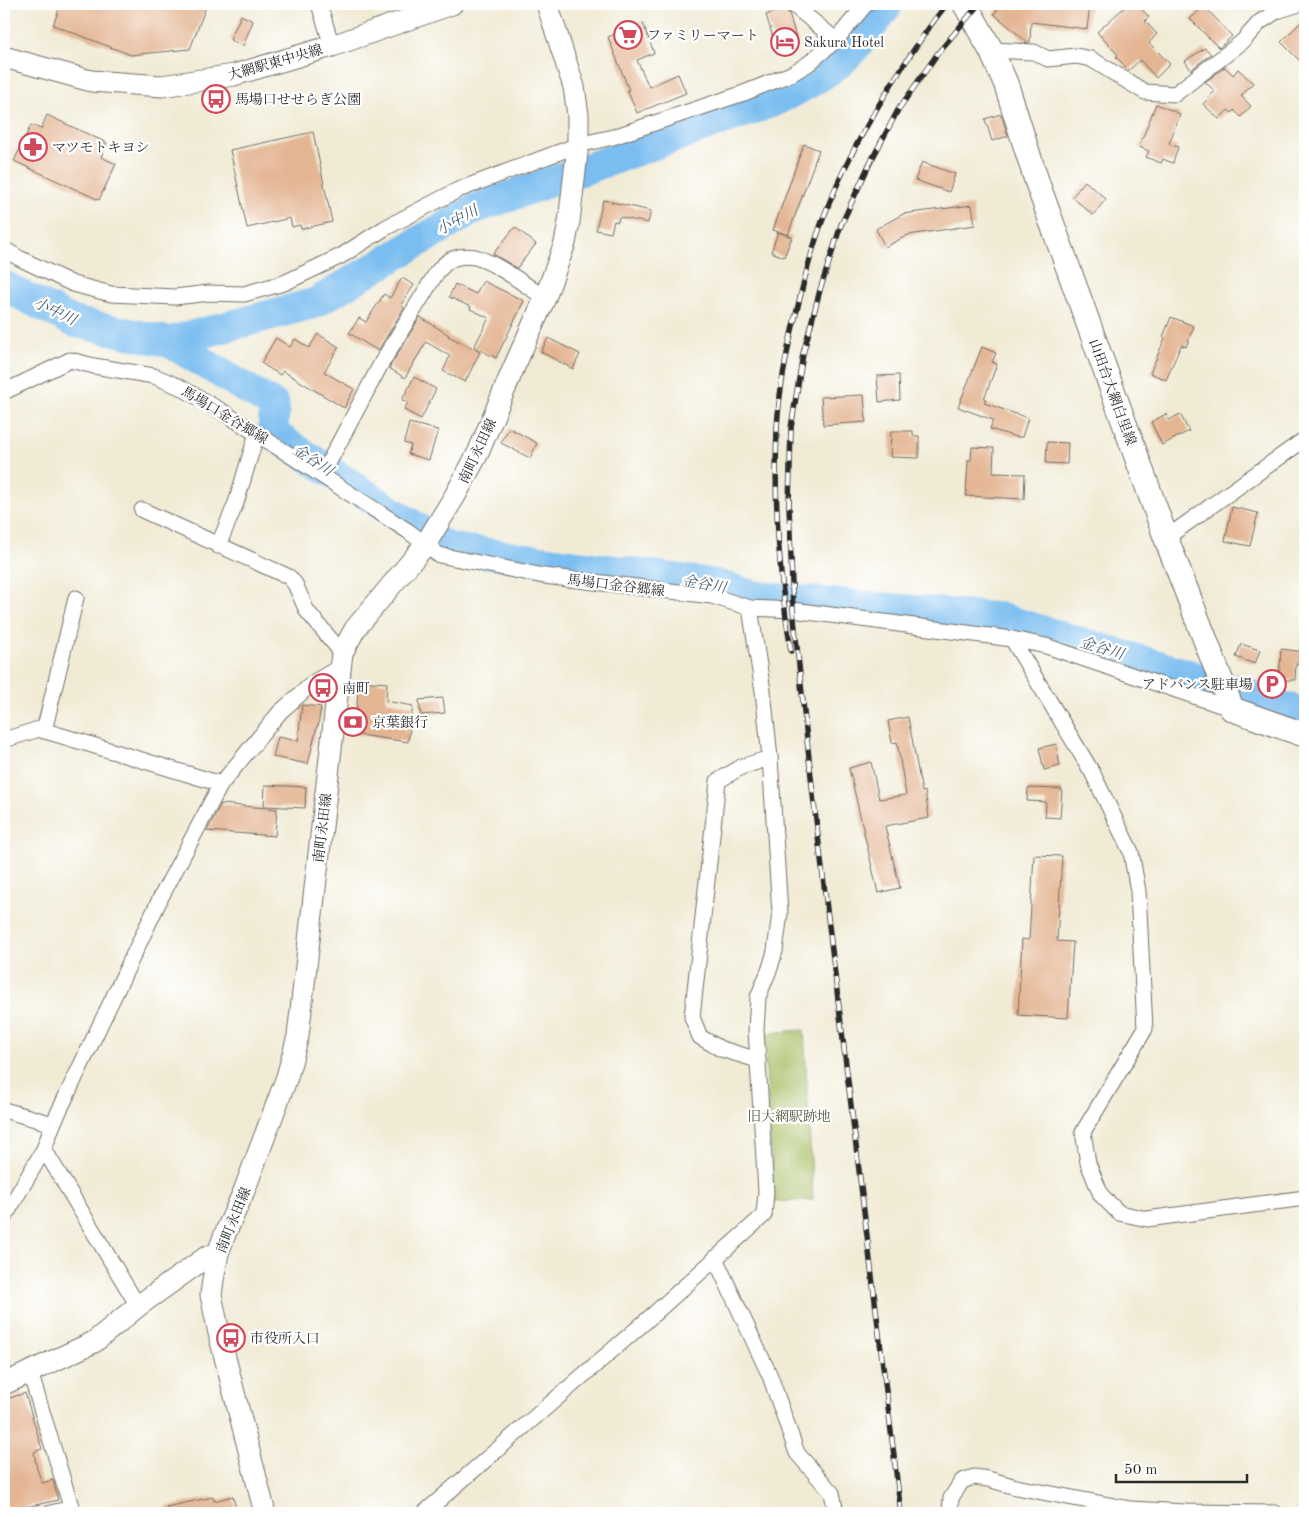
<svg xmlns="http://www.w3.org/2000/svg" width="1309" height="1517" font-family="'Old Standard TT','Noto Serif JP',serif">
  <rect width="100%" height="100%" fill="#fff"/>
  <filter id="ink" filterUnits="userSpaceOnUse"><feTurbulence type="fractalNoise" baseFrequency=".02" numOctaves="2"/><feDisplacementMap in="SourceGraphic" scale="10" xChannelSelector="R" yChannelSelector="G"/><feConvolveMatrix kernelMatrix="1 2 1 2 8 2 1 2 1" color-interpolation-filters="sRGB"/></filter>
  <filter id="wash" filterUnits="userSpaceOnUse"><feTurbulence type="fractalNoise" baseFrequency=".0096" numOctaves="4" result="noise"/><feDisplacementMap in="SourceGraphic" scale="20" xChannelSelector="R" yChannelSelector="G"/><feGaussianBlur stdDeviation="1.12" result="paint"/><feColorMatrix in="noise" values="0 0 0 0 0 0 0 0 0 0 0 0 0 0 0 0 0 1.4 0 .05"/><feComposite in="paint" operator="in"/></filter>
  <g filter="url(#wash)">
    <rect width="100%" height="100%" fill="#f1ebd5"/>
    <path fill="#a7be64" stroke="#697448" d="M804,1030l9,170 -39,2 -10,-169z"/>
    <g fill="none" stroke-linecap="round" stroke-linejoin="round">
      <g stroke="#7abdf0" stroke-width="31">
        <path d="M4,286l70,36 95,20 146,-39 159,-94 296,-106c24,-11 47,-23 68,-39 20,-17 35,-39 50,-60"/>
        <path d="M169,342l105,63 -1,29 175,114 267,36 44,13 241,21 200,60 105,36"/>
      </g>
    </g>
    <g id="blocks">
      <g fill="#e4b593">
        <path d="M61,4h146l-17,45 -59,6 -78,-30z"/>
        <path d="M1002,4h88l-3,25 -56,-7 -1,20h-3l-33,-28z"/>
        <path d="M1128,4h9l12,13 -4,4 12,13 -8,9 21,21 -14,14 -16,-18 -11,10 -13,-13 2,-2 -21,-23z"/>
        <path d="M1204,6l28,30 -13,12 -29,-29z"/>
        <path d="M784,9l5,4 9,31 -21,6 -11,-35z"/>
        <path d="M241,15l12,6 -10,25 -13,-6z"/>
        <path d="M1305,18v48l-24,-24z"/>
        <path d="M643,23l11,30 -17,7 12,27 29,-13 8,19 -49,20 -10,-23h2l-21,-53z"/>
        <path d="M1205,48l6,6 -20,16 -6,-9z"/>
        <path d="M1225,67l8,8 5,-6 15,14 -12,13 10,10 -10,11 -7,-7 -2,3 -4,-3 -9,9 -16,-15 12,-13 -10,-9z"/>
        <path d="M1156,104l24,10 -11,30 9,3 -5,16 -10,-4 -2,4 -15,-6 3,-6 -10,-4z"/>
        <path d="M1001,114l7,22 -16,5 -7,-22z"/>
        <path d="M47,115l60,28 -6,14 15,7 -17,36 -85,-39 17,-36 10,4z"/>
        <path d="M313,132l19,90 -31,7 -1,-4 -8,2 -2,-9 -43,10 -17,-78z"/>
        <path d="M804,144l15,6 -31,85 -15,-5z"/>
        <path d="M922,162l33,12 -6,18 -34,-12z"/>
        <path d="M1085,181l21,18 -13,16 -21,-18z"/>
        <path d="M603,200l48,11 -3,12 -29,-6 -1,5 -4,-1 -3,12 -15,-3z"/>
        <path d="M972,205l3,20 -67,10 -23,12 -9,-18 27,-15z"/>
        <path d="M515,227l21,17 -19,24 -24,-14z"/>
        <path d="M778,232l14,5 -8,20 -13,-5z"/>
        <path d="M402,278l12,7 -13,20 3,3 -26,43 -29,-18 10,-15 7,4 18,-28 6,4z"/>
        <path d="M483,281l41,20 -28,57 -22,-11 15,-29 -19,-9 1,-2 -22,-10 6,-13 21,10z"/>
        <path d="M420,317l29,18 -1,1 32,16 -15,30 -22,-11 7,-15 -24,-14 -21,36 -16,-10z"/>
        <path d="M1171,317l23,9 -8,21 -5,-2 -15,35 -16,-7 15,-35 -2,-1z"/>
        <path d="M318,334l21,13 -15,25 30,17 -10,19 -61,-37 -3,4 -19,-12 15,-25 14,9 5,-8 14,9z"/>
        <path d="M548,338l32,16 -7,15 -32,-17z"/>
        <path d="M982,347l14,6 -4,9 5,2 -13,35h2l-2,4 44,15 -6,19h-6l-26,-8 3,-9 -35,-13z"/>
        <path d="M899,375l1,25 -21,2 -2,-26z"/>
        <path d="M414,377l22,12 -15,30 -17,-9 4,-8 -6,-2z"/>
        <path d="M864,395l2,27 -43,3 -2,-28z"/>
        <path d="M1166,414l3,6 11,-6 9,17 -27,14 -11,-23z"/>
        <path d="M409,423l29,7 -9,30 -21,-6 3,-9 -7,-2z"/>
        <path d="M509,428l28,15 -7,15 -29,-15z"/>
        <path d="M891,431h22v5h6v22l-29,-1z"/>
        <path d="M1047,442l21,1 -1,21 -21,-1z"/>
        <path d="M972,447l22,1 -1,25 32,1 -1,25 -58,-3 2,-36h3z"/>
        <path d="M1232,507l26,6 -8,33 -25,-5z"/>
        <path d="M1241,644l19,6 -5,14 -19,-7z"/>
        <path d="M1281,649l24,3 -2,13 -7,-1 -1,16h-16z"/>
        <path d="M359,681l28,2 -1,18 27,5 -5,36 -55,-8 3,-19z"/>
        <path d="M443,698l2,15 -24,2 -2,-15z"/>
        <path d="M302,705l19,2 -3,19h-1l-9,38 -35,-7 5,-20 20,4z"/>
        <path d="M908,717l14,75 3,-1 4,27 -44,8 15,62 -22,5 -29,-125 22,-6 8,37 27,-4 -9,-53 -5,1 -4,-22z"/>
        <path d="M1056,744l4,22 -16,4 -5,-22z"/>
        <path d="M265,785l41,2 -1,21 -41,-2z"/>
        <path d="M1028,788l34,1 -2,29 -15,-1 1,-15 -19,-1z"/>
        <path d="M221,804l56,5 -2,27 -68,-5z"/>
        <path d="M1034,855l28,1 -5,85 16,1 -5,76 -50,-3 4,-76 7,1z"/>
        <path d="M25,1393l17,56 -8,3 3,17 5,14 11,-3 5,20 -54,12v-36l3,-1 -3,-19v-56z"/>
        <path d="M233,1496l3,14 -15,3h-54l-1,-6 47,-10 1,4z"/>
      </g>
    </g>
  </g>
  <g filter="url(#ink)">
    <use href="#blocks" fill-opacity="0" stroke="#706e66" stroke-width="1"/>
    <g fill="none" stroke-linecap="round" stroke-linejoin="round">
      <defs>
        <g id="street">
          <path d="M319,4l13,42"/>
          <path d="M792,4l44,36"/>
          <path d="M991,50l43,2 14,7 28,-3 15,3 54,33 30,2 67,-52 18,-20 17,-11 22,-7"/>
          <path d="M4,249l15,9 54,26 38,10 64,3 34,-4 35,1 40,-11 57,-27 44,-28 73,-38 120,-45 35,-8 131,-44 47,-19 17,-10 28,-24 30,-36"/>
          <path d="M4,392l66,-32 24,6 60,10 26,11 40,23 188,121 31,24 105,21 168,20 38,12 43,2 219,29 34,7 186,63"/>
          <path d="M322,475l60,-113 55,-90c6,-6 10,-12 18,-14 6,-2 14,-2 20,-1 20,5 52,29 70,41"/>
          <path d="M142,510l147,67 6,7 12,27 35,42"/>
          <path d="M1166,538l139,-99"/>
          <path d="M218,546l18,-43 21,-70"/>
          <path d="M1012,639l80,133 39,80 7,39 7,138 -62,103 5,31 13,32 18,18 28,6 158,-21"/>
          <path d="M44,731l32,-133"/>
          <path d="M4,740l35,-11 182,55"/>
          <path d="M758,1060l-37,-11 -21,-12 -8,-20 26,-236 23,-14 29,-9"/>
          <path d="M4,1110l49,14"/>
          <path d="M44,1149l94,157"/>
          <path d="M4,1218l40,-69 9,-25 108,-227 60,-113 59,-72 34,-30 26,-15"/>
          <path d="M715,1258l55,118 27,77 35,40 4,20"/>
          <path d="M30,1372l43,141"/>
          <path d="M51,1513l21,-5"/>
          <path d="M424,1513l222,-192 118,-106 2,-23 -10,-162 2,-33 12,-29 5,-17 5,-38 -10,-155 -7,-67 -13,-83"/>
          <path d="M950,1513l1,-15 11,-17 12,-4 14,2 28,8 114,22 56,3 89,1"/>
        </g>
        <g id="secondary">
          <path d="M4,57l87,24 71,5 72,-11 98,-29 120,-42"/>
          <path d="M4,1384l90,-42 44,-36 67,-48 13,-5"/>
          <path d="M265,1513l-45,-175 -9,-43 2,-15 5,-27 7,-19 19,-43 43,-114 11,-41 44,-383 13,-24 70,-84 31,-51 22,-41 36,-86 31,-69 20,-55 4,-21 9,-77v-30l-4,-28 -27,-83"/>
        </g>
        <path id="primary" d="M965,4l26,46 15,34 31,98 129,356 66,171 73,26"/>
      </defs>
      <use href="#street" stroke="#706e66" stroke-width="17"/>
      <use href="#secondary" stroke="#706e66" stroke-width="23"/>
      <use href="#primary" stroke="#706e66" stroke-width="26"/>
      <use href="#street" stroke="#fff" stroke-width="15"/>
      <use href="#secondary" stroke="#fff" stroke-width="21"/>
      <use href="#primary" stroke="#fff" stroke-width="24"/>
      <defs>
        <g id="rail">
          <path d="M791,651c-12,-73 -17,-148 -14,-222 2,-40 10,-80 20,-119 7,-30 15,-62 26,-91 20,-54 49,-105 80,-153 14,-21 28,-43 44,-62"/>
          <path d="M901,1513l-88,-718 -20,-185 -4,-104 2,-78 12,-74 17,-64 21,-65 29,-62 28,-53 40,-57 41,-49"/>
        </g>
      </defs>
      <use href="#rail" stroke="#2b2b2b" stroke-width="5.5"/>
      <use href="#rail" stroke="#fff" stroke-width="4" stroke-dasharray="11" stroke-linecap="butt"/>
    </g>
  </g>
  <defs>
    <symbol id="supermarket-ring" viewBox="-11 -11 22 22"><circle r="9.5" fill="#fff" stroke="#d1495b" stroke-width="1.5"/><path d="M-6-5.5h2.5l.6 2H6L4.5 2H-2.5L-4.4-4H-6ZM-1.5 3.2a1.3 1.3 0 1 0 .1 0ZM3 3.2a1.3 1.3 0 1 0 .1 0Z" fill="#d1495b"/></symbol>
    <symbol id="hotel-ring" viewBox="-11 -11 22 22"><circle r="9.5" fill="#fff" stroke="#d1495b" stroke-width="1.5"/><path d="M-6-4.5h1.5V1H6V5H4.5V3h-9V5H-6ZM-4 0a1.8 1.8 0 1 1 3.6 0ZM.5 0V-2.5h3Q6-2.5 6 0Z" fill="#d1495b"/></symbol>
    <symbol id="bus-ring" viewBox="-11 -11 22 22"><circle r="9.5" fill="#fff" stroke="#d1495b" stroke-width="1.5"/><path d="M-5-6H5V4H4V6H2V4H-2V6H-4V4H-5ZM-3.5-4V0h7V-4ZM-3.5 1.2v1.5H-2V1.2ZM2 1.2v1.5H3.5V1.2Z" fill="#d1495b"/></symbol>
    <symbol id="pharmacy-ring" viewBox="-11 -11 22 22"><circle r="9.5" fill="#fff" stroke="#d1495b" stroke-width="1.5"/><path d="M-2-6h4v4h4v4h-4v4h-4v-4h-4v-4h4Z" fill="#d1495b"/></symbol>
    <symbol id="parking-ring" viewBox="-11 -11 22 22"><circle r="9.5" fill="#fff" stroke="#d1495b" stroke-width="1.5"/><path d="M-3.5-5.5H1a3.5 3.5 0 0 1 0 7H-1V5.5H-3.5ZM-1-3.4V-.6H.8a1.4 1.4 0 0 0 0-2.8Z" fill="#d1495b"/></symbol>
    <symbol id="bank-ring" viewBox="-11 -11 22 22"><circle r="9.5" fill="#fff" stroke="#d1495b" stroke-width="1.5"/><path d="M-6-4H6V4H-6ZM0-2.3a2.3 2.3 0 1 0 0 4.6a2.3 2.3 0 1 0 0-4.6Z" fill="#d1495b"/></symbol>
  </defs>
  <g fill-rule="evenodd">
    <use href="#supermarket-ring" x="612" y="19" width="32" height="32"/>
    <use href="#hotel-ring" x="769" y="26" width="32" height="32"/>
    <use href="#bus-ring" x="200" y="83" width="32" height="32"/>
    <use href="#pharmacy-ring" x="17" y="131" width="32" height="32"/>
    <use href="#parking-ring" x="1256" y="668" width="32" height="32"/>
    <use href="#bus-ring" x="307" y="672" width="32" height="32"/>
    <use href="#bank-ring" x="337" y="706" width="32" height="32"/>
    <use href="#bus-ring" x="215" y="1322" width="32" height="32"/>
  </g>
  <g text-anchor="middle" stroke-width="4.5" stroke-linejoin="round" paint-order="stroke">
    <g font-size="14" fill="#2b2b2b" stroke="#fff" text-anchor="start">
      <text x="647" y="40">ファミリーマート</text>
      <text x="804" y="47">Sakura Hotel</text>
      <text x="235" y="104">馬場口せせらぎ公園</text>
      <text x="52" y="152">マツモトキヨシ</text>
      <text x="1253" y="689" text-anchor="end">アドバンス駐車場</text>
      <text x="342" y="693">南町</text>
      <text x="372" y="727">京葉銀行</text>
      <text x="250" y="1343">市役所入口</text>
    </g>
    <g font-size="14" fill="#2b2b2b" stroke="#fff">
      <text transform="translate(275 62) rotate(-16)" y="5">大網駅東中央線</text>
      <text transform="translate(1113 392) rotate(70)" y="5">山田台大網白里線</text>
      <text transform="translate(225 415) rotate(31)" y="5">馬場口金谷郷線</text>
      <text transform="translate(477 451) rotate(-65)" y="5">南町永田線</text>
      <text transform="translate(616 585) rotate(7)" y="5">馬場口金谷郷線</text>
      <text transform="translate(322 828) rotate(-83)" y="5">南町永田線</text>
      <text transform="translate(233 1220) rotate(-68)" y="5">南町永田線</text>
    </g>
    <g font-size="14" fill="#565e3f" stroke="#fff">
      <text x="789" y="1121">旧大網駅跡地</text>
    </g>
    <g font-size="15" font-style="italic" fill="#475e70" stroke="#fff">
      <text transform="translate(457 220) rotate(-29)" y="5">小中川</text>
      <text transform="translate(55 311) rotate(25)" y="5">小中川</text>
      <text transform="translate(313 460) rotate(33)" y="5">金谷川</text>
      <text transform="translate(704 584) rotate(10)" y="5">金谷川</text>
      <text transform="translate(1102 648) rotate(17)" y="5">金谷川</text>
    </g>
  </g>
  <rect width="1309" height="1517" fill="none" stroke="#fff" stroke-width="20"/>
  <path d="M1116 1474v8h131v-8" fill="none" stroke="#2b2b2b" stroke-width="2.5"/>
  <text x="1124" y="1474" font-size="15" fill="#2b2b2b" stroke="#ffffff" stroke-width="4" paint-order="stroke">50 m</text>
</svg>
